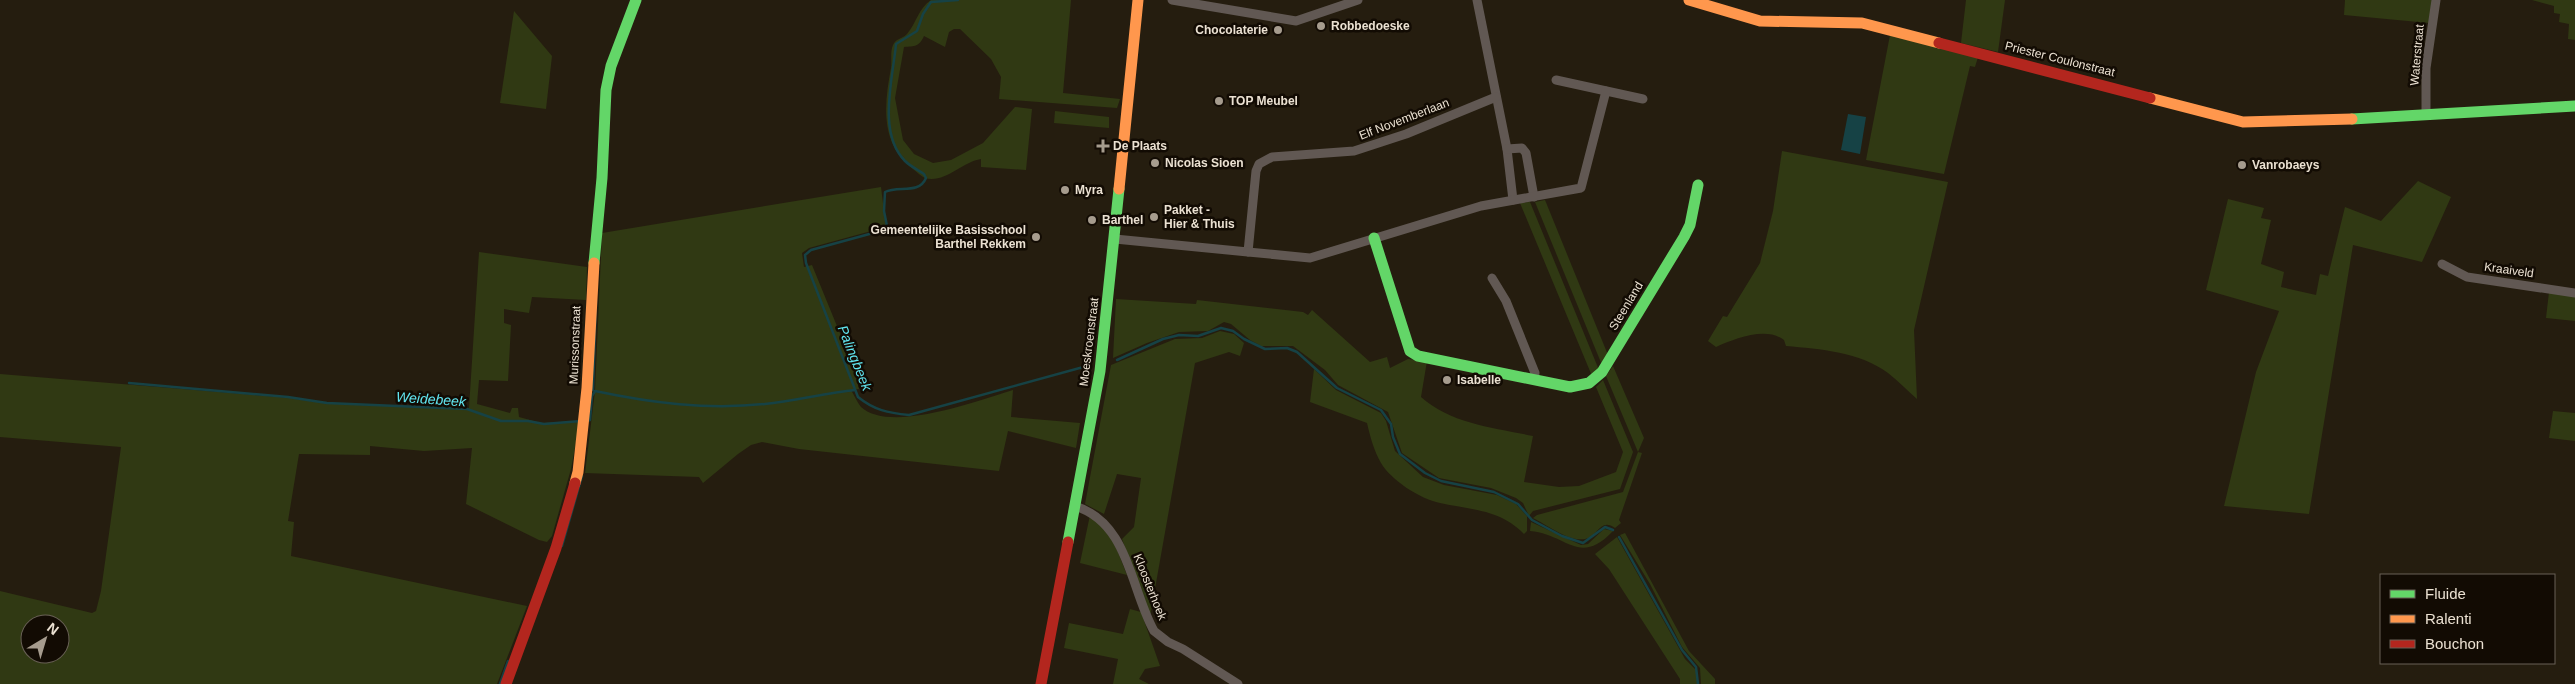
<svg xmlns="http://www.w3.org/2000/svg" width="2575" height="684" font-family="Arial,sans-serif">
  <rect width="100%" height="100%" fill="#251d0f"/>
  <g fill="#303913" fill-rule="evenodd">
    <path d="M931,0h140l-8,93 57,6 -3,9 -118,-9 2,-22 -10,-18 -31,-30h-6l-5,3 -4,15 -21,-11c-5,11 -9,10 -20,11l-9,51 8,42 11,14 19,9 18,-3 32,-17 32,-36 17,2 -6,61 -45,-3v-8c-19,3 -37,25 -56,19 -4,-2 -8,-6 -12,-9 -33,-25 -29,-64 -22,-101 1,-7 -1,-17 2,-23 3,-7 10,-6 14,-11 10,-12 11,-25 24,-34z"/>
    <path d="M1966,0h39l-7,52 -37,-9z"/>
    <path d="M2345,0h87l-3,23 -85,-8z"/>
    <path d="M2532,0h43v40l-7,-1 1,-15 -10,-2 1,-8 -6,-1v-7z"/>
    <path d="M514,11l38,45 -6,53 -46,-6z"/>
    <path d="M1890,35l88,22 -3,10 -5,-1 -26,108 -78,-14z"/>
    <path d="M1055,111l54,6v11l-55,-5z"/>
    <path d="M1782,151l166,31 -34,148 3,69c-9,-8 -19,-18 -29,-26 -28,-21 -68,-24 -102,-27l-2,-6c-18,-14 -50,-1 -68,7l-8,-6 15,-25 4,1 33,-54 13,-52z"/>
    <path d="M2418,181l33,16 -29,65 -69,-17 -44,269 -85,-8 32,-134 23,-61 -73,-21 22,-91 36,9 -3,10 10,2 -10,44 23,8 -3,15 35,8 4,-21 8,2 17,-69 36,14z"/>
    <path d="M881,187l5,40 -77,21 -7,5 2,14 8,-2 45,110 2,14 -8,1c3,5 6,12 10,17 29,27 119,-7 152,-17l-2,27 69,6 -4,25 -68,-17 -9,40 -200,-22 -37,-7 -11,3 -13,9 -35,29 -4,-6 -114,-4 10,-82 7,-158z"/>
    <path d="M1545,200l63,155 -6,10 -67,-163z"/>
    <path d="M1530,202l69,168 -7,6 -72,-173z"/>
    <path d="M479,252l108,15 -1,33 -54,-3 -3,16 -25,-4v14l7,2 -3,56 -29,-1 -2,24 33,9 2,-5h6l1,9 22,6 39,-2 -9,48 -19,67 -5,6 -8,-2 -73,-36 6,-56 -48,3 -54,-5v9l-71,-1 -11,67 6,1 -3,34 236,50 -30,78h-497v-93l92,22 4,-2 5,-20 20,-144 -121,-10v-63l291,24c59,11 119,6 178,10zM30,624h30v30h-30z"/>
    <path d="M2549,292l26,4v25l-29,-3z"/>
    <path d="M1116,299l80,5 1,-4 106,12 5,3 4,-5 58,52 17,-5 3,11 18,-9 19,2 -6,36c30,27 74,31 112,39l-9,46 35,5 20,-1 37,-14 7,-20 -27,-65 7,-7 30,72 -13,37 -87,22 -4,5 -6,-13 -7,-5 -25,-10 -52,-10 -37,-25 -14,-41 -50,-27 -13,-15 -32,-24h-32l-11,-6 -19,-16 -7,-2 -16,9 -29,1 -32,11 -34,15z"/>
    <path d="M1220,331l14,3 10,9 -4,13 -11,-4 -34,11 -45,254 -28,-78 12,-12 7,-49 -24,-4 -13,40 -19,-10 26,-139 64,-26 27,-1z"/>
    <path d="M1613,366l31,72 -6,14 4,1 -23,67 2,3 -6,5c-15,-11 -17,9 -30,11 -16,3 -38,-14 -52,-21l4,-3 86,-23 15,-40 -32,-76z"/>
    <path d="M1314,369l22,21 45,23 5,8 9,30 28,26 21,8 53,10 19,9 11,12v15l-3,3c-24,-25 -53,-24 -84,-31 -20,-4 -49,-23 -59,-40 -7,-12 -11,-27 -14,-40l-57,-21z"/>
    <path d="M2553,411l22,2v28l-26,-3z"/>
    <path d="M1090,515c21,12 28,38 37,60l-47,-12z"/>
    <path d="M1531,522l50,23 7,-1 16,-15 9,2c-34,36 -46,3 -83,0z"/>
    <path d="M1625,533l64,118 26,28v5h-14l-1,-16 -18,-21 -32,-63 -30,-49z"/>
    <path d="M1617,537l68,122 12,12v13h-17v-5l-71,-110 -14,-15z"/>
    <path d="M1130,609l11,3 19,54 -15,3 -6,10 10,5h-36l5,-25 -54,-11 5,-25 54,11z"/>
  </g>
  <path fill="#164245" d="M1848,114l18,3 -6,37 -19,-4z"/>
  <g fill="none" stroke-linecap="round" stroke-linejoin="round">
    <g stroke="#164245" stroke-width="2.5">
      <path d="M958,0l-27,2 -8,12 -6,17 -21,13c-3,34 -19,89 9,117 5,5 13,9 19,13l2,4c-7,17 -28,7 -41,14l-1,19 3,15 -3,4 -73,20 -6,5 1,8 52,134c16,13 30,16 51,18l178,-49"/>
      <path d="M1117,360l46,-21 16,-4 19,1 23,-8 12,3 11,8 21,10 22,-1 10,4 40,36 44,22 10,14 2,13 7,17 25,19 16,8 53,11 24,12 14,16 30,16 21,7 22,-16 8,3"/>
      <path d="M129,383l159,14 39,6 140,6 34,12h27l16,3 37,-3"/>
      <path d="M593,390l3,-90"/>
      <path d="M587,421l3,-1 2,-24 3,-5c57,12 111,19 170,13 30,-3 60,-11 90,-14"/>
      <path d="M1619,537l63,113 14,17 2,17"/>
      <path d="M562,546l20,-70"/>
      <path d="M500,684l8,-23"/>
    </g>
    <g stroke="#615853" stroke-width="9">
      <path d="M1172,0l124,21 62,-21"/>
      <path d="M1477,0l30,149 6,51"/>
      <path d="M1556,80l87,19"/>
      <path d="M2426,114v-46l10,-68"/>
      <path d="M1507,149l15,-1 4,5 8,44"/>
      <path d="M1115,239l133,13 8,-81 3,-7 13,-7 82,-6 52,-17 90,-37"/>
      <path d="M1248,252l62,6 171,-52 100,-18 25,-97"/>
      <path d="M2442,264l25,13 108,16"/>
      <path d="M1492,278l14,23 29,72 -1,7"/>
      <path d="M1075,506c54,17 55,82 79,125l14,11 15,7 55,35"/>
    </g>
    <g stroke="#63d668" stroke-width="11">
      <path d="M2352,119l223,-13"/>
      <path d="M1374,238l36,113 8,5 152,31 19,-4 13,-11 82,-135 6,-12 8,-40"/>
      <path d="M594,263l8,-85 4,-88 5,-24 25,-66"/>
      <path d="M1068,542l32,-171 19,-182"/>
    </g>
    <g stroke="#ff974d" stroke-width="11">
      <path d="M1689,0l71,21 102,2 77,20"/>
      <path d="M2150,98l93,24 109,-3"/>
      <path d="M1119,189l19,-189"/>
      <path d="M575,483l3,-11 9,-84 7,-125"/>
    </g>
    <g stroke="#b3261e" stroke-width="11">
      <path d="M1939,43l211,55"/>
      <path d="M506,684l50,-136 19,-65"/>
      <path d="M1041,684l27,-142"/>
    </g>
  </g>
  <g fill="#a69c8e" stroke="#120b03" stroke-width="2">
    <circle cx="1321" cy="26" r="5"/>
    <circle cx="1278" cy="30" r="5"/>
    <circle cx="1219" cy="101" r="5"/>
    <path d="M1100.5 138.5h5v5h5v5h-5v5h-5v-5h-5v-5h5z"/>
    <circle cx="1155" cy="163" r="5"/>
    <circle cx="2242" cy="165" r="5"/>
    <circle cx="1065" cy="190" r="5"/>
    <circle cx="1154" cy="217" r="5"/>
    <circle cx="1092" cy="220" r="5"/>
    <circle cx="1036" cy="237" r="5"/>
    <circle cx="1447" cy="380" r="5"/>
  </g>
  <g text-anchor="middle" stroke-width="5" stroke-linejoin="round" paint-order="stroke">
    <g font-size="12" font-weight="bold" fill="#ebe1d2" stroke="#120b03" text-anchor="start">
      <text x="1331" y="30">Robbedoeske</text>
      <text x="1268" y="34" text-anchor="end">Chocolaterie</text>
      <text x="1229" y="105">TOP Meubel</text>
      <text x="1113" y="150">De Plaats</text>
      <text x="1165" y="167">Nicolas Sioen</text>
      <text x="2252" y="169">Vanrobaeys</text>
      <text x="1075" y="194">Myra</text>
      <text x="1164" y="214">Pakket -<tspan x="1164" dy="14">Hier &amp; Thuis</tspan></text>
      <text x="1102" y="224">Barthel</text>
      <text x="1026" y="234" text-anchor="end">Gemeentelijke Basisschool<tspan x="1026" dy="14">Barthel Rekkem</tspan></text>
      <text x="1457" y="384">Isabelle</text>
    </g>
    <g font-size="12" fill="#ebe1d2" stroke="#120b03">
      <text transform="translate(2417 55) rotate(-85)" y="4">Waterstraat</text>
      <text transform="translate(2060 59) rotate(14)" y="4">Priester Coulonstraat</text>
      <text transform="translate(1404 119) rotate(-21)" y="4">Elf Novemberlaan</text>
      <text transform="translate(2509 270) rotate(8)" y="4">Kraaiveld</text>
      <text transform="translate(1626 306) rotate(-59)" y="4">Steenland</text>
      <text transform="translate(1089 342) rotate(-83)" y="4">Moeskroenstraat</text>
      <text transform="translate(575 345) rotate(-88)" y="4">Murissonstraat</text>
      <text transform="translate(1150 587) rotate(68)" y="4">Kloosterhoek</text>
    </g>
    <g font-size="14" font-style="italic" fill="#61e5f0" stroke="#120b03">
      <text transform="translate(855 358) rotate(68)" y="5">Palingbeek</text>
      <text transform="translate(431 399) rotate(4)" y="5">Weidebeek</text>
    </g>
  </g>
  <rect x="2380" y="574" width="175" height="90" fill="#120b03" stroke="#696156"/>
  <rect x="2390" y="590" width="25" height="8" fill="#63d668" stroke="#696156"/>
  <text x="2425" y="599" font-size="15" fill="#ebe1d2">Fluide</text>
  <rect x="2390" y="615" width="25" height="8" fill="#ff974d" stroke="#696156"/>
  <text x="2425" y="624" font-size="15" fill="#ebe1d2">Ralenti</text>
  <rect x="2390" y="640" width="25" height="8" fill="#b3261e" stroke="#696156"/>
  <text x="2425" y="649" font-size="15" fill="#ebe1d2">Bouchon</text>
  <g transform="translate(45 639) rotate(38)"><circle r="24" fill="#120b03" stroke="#696156"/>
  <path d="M0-4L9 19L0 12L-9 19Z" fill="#a69c8e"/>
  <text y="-8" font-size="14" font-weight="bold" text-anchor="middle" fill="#ebe1d2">N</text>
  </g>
</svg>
